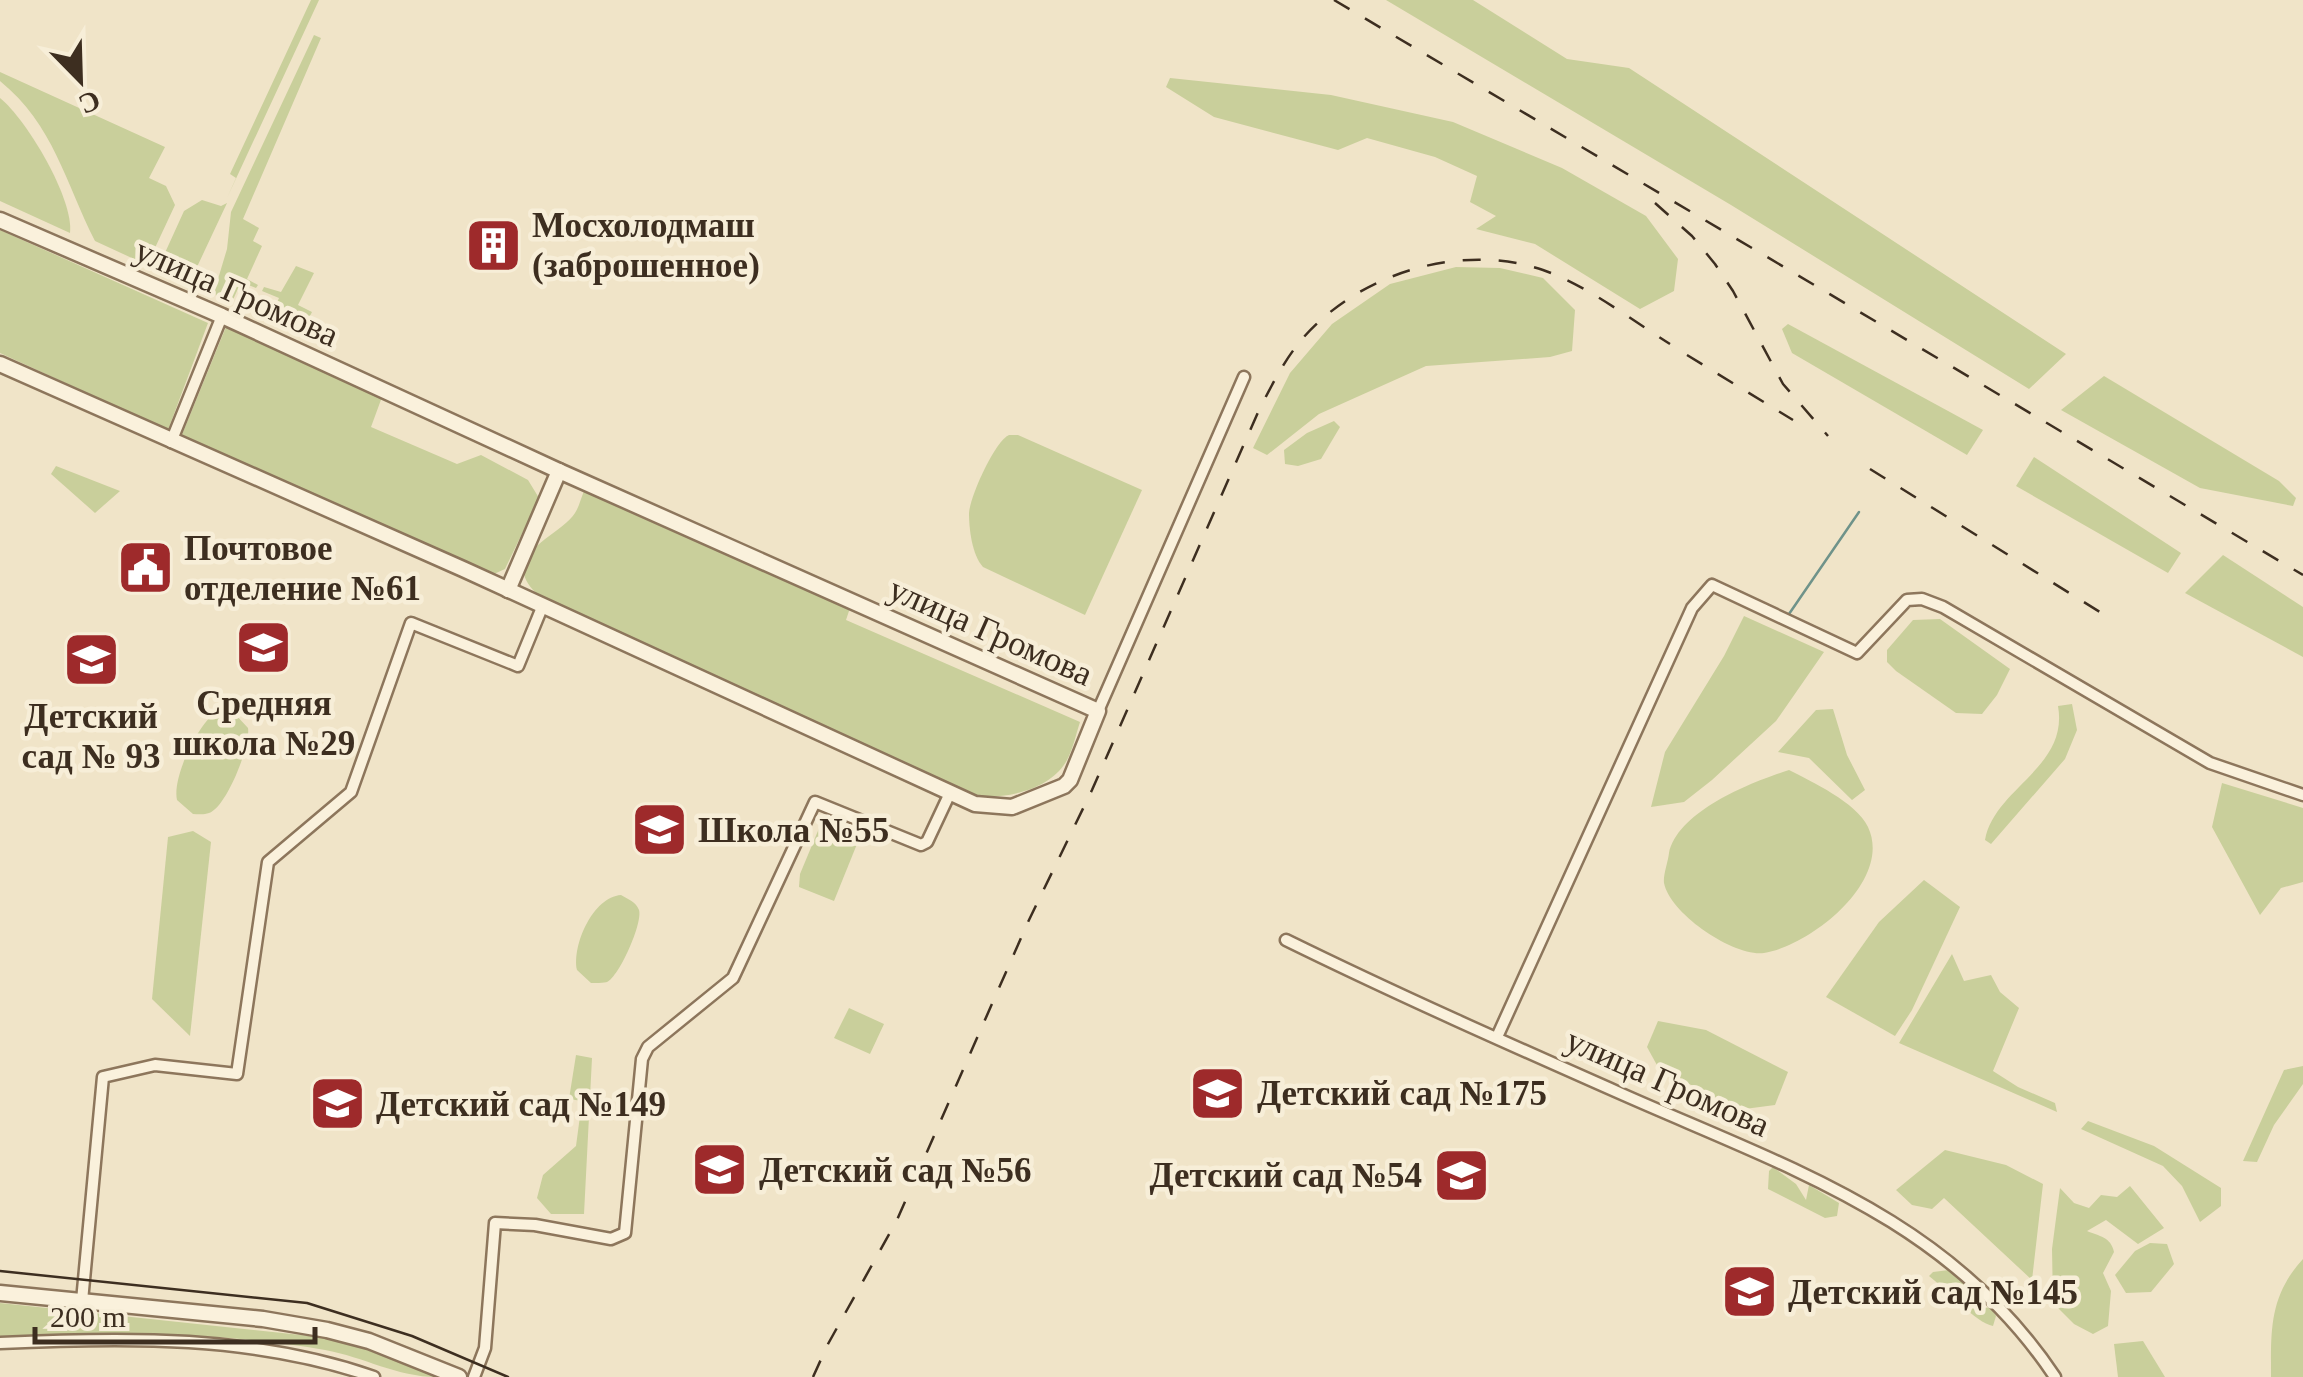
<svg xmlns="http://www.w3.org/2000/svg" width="2303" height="1377" font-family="Georgia,serif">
  <rect width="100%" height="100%" fill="#f0e4c8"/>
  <g fill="#c9cf9b">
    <path d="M311,0h8l-92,198 9,-20 -6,-4z"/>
    <path d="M1386,0h87l94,59 62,9 437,286 -37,35 -298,-184z"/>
    <path d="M314,35l7,3 -78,181 16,9 -6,13 9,5 -15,33 11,6 -2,3 -15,-6 -10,22 -15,-8 -1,-7 12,-40 4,-37z"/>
    <path d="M0,72l165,75 -16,31 17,8 9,19 -28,60 -52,-24c-30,-59 -41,-116 -95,-160z"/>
    <path d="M1170,78l161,17 122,27 109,46 84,48 32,43 -4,32 -34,18 -105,-65 -59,-15 20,-13 -26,-14 7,-26 -42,-19 -68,-19 -29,12 -124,-33 -48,-30z"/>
    <path d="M0,98c27,22 74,101 70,135l-70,-32z"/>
    <path d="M202,200l19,6 6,-3 -38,81 -30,-13v-5l25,-55z"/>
    <path d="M0,230l208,93 -40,107 -168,-77z"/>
    <path d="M296,266l18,7 -16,32 14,7 -11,22 -61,-26 6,-2 25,10 8,-18 -17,-7 2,-4 17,5z"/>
    <path d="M1456,267l44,1 43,10 32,32 -3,41 -22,6 -124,9 -107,48 -52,41 -14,-7 37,-75 42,-49 58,-40z"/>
    <path d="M1788,324l195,106 -16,25 -175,-102 -10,-24z"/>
    <path d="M226,327l156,70 -11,30 86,37 24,-9 47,25 11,18 -34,71 -11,5 -313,-137z"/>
    <path d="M2104,376l175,105 17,17 -3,8 -93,-18 -139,-78z"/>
    <path d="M1334,421l6,6 -19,32 -23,7 -13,-2 -1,-14 23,-17z"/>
    <path d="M1009,435h9l124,55 -57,125 -102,-48c-11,-12 -14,-38 -14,-54 1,-17 26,-72 40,-78z"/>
    <path d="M2034,457l147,96 -13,20 -152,-87z"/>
    <path d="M56,466l64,25 -25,22 -44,-39z"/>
    <path d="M584,491l266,117 -4,12 234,102c-4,12 -7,27 -13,38 -16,30 -61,39 -91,36l-392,-178c-15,-7 -38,-14 -49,-26 -37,-38 26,-56 40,-79 4,-6 6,-15 9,-22z"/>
    <path d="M2223,555l80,52v50l-118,-64z"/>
    <path d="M1744,616l80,36 -48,69 -64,59 -28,22 -33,5 14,-55 59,-96z"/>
    <path d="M1940,619l70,50 -13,26 -15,19 -26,-1 -60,-42 -9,-9v-12l26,-30z"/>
    <path d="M2072,704l5,26 -12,29 -74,85 -6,-4c9,-52 84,-72 73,-134z"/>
    <path d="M1833,709l14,46 18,35 -13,10 -43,-42 -31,-6 38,-42z"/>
    <path d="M215,713l20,1 13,14c3,17 -22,80 -39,85 -5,2 -11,1 -16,1l-16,-14c-5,-22 20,-74 38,-87z"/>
    <path d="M1789,770c23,12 67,32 79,57 25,53 -56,118 -104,126 -30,4 -94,-39 -100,-70 -1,-8 4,-21 5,-30 9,-42 82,-71 120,-83z"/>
    <path d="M2222,783l81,25v74l-22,6 -21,27 -48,-88z"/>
    <path d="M820,826l37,18 -23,57 -35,-14 1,-13z"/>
    <path d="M193,831l18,11 -21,194 -38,-37 16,-162z"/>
    <path d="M1924,880l36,27 -48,103 -17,26 -69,-39 53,-75z"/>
    <path d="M621,895c7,4 15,7 18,15 4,13 -20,67 -32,72 -1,1 -15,1 -16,1l-14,-13c-5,-25 16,-73 44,-75z"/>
    <path d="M1952,954l12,27 27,-6 9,17 19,16 -26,63 25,16 37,16 2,9 -158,-69z"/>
    <path d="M849,1008l35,16 -14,30 -36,-16z"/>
    <path d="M1658,1021l48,9 82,42 -13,33 -38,5 -79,-43 -11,-20z"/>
    <path d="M576,1055l16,3 -8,156h-33l-14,-16 6,-23 33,-29 6,-45 -13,-2z"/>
    <path d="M2303,1066v18l-29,41 -17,37 -14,-1 41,-91z"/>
    <path d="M2088,1121l66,25 67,42v18l-21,16 -18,-36 -19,-20 -82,-37z"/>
    <path d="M1945,1150l61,15 37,19 -11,96 -88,-82 -12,11 -20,-4 -16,-15z"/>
    <path d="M1773,1167l23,17 10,16 3,-15 30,18 -2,13 -12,2 -57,-29 1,-18z"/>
    <path d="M2130,1186l34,42 -26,16 -32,-24 -19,11c12,5 24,6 27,21l-11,21 8,18 -3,35 -15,8 -19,-10 -21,-21 -1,-54 8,-61 14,15 15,5 12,-13 16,2z"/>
    <path d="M2150,1243l17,1 7,20 -23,28 -25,1 -11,-18 20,-24z"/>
    <path d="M2303,1259v118h-32c0,-47 -2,-81 32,-118z"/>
    <path d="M1949,1270l19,12 5,16 12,10 5,-1 6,9 -3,10c-17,-3 -47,-37 -64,-50l4,-4z"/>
    <path d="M0,1303l339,36 98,38c-40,0 -73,-20 -112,-27 -107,-19 -217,-18 -325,-14z"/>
    <path d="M2143,1341l22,36h-47l-4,-33z"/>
  </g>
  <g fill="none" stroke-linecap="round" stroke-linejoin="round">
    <path stroke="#6f938a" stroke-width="2.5" d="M1789,614l70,-102"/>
    <defs>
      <g id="minor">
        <path d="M171,442l51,-126"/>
        <path d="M1098,711l146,-334"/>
        <path d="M1286,940c112,55 225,105 338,155 165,73 327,125 431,282"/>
        <path d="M1497,1037l195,-429 20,-23 145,68 50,-53 15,-1 21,8 267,156 93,32"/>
        <path d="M82,1301l21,-224 52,-12 82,9 31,-212 83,-70 60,-169 107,43 25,-61"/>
        <path d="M0,1343c125,-6 254,-8 374,34"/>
        <path d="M474,1377l11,-29 10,-125 40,2 76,14 14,-6 17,-174 6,-12 85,-69 82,-176 106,43 6,-3 23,-49"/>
      </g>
      <g id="tertiary">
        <path d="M0,220l222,96 337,155 539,240 -28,69 -6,6 -52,21 -37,-3 -512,-235 -463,-205"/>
        <path d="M508,590l51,-119"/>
        <path d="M0,1293l263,26 64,11 42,11 90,36"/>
      </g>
    </defs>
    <use href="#minor" stroke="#8d765c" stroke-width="15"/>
    <use href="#tertiary" stroke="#8d765c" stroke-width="19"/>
    <use href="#minor" stroke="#faf1dc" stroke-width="10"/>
    <use href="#tertiary" stroke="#faf1dc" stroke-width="14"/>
    <path stroke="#3d2e20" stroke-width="2.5" d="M0,1271l307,32 105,33 96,41"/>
    <g stroke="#3d2e20" stroke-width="2.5" stroke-dasharray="18 18" stroke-linecap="butt">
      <path d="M1334,0l969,575"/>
      <path d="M1655,203l37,33 23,28 18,27 50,93 45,52"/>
      <path d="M1687,355l106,65"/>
      <path d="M1870,469l238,148"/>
      <path d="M813,1377l15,-33 69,-124 131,-298 64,-132 167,-380c13,-25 25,-50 44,-72 57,-65 158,-96 240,-68 45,16 87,49 127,74"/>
    </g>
  </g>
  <defs>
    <symbol id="building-square" viewBox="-11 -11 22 22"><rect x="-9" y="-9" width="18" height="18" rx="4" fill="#9e2a2b" stroke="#f7eed8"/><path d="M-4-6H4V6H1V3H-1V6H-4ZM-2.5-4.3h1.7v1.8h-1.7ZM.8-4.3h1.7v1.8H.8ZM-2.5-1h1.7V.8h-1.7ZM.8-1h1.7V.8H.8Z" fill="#fff"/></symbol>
    <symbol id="civic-square" viewBox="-11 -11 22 22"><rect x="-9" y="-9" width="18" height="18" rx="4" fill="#9e2a2b" stroke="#f7eed8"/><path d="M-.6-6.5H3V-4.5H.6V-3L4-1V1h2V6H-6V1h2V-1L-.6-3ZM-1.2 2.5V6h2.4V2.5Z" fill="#fff"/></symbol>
    <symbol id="school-square" viewBox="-11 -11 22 22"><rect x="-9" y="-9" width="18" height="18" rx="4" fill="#9e2a2b" stroke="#f7eed8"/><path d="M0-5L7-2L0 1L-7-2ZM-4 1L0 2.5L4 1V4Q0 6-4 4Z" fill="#fff"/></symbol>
  </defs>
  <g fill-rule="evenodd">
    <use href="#building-square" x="462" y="214" width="63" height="63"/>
    <use href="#civic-square" x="114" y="536" width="63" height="63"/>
    <use href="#school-square" x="232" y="616" width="63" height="63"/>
    <use href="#school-square" x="60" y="628" width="63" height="63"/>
    <use href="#school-square" x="628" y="798" width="63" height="63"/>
    <use href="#school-square" x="1186" y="1062" width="63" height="63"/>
    <use href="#school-square" x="306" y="1072" width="63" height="63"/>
    <use href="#school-square" x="688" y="1138" width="63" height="63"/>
    <use href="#school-square" x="1430" y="1144" width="63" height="63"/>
    <use href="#school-square" x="1718" y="1260" width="63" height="63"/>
  </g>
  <g text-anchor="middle" stroke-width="9" stroke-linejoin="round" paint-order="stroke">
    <g font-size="35" font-weight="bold" fill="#3d2e20" stroke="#f7eed8" text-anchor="start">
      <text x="532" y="237">Мосхолодмаш<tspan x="532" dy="40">(заброшенное)</tspan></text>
      <text x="184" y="560">Почтовое<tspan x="184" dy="40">отделение №61</tspan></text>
      <text x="264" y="715" text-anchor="middle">Средняя<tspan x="264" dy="40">школа №29</tspan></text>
      <text x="91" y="728" text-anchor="middle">Детский<tspan x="91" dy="40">сад № 93</tspan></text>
      <text x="698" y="842">Школа №55</text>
      <text x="1257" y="1105">Детский сад №175</text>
      <text x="376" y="1116">Детский сад №149</text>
      <text x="759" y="1182">Детский сад №56</text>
      <text x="1422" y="1187" text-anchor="end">Детский сад №54</text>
      <text x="1788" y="1304">Детский сад №145</text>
    </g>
    <g font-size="35" fill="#3d2e20" stroke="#f7eed8">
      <text transform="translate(237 292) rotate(24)" y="12">улица Громова</text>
      <text transform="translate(991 631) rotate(24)" y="12">улица Громова</text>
      <text transform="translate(1668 1082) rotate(24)" y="12">улица Громова</text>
    </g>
  </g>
  <g transform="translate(80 80) rotate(157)" stroke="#f7eed8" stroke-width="8" paint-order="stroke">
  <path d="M0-8L18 38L0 25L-18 38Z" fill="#3d2e20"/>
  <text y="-15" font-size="28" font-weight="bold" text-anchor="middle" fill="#3d2e20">С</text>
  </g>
  <path d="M35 1327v15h280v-15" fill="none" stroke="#3d2e20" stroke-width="5"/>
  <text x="50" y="1327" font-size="30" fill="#3d2e20" stroke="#f7eed8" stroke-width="8" paint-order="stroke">200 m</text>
</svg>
